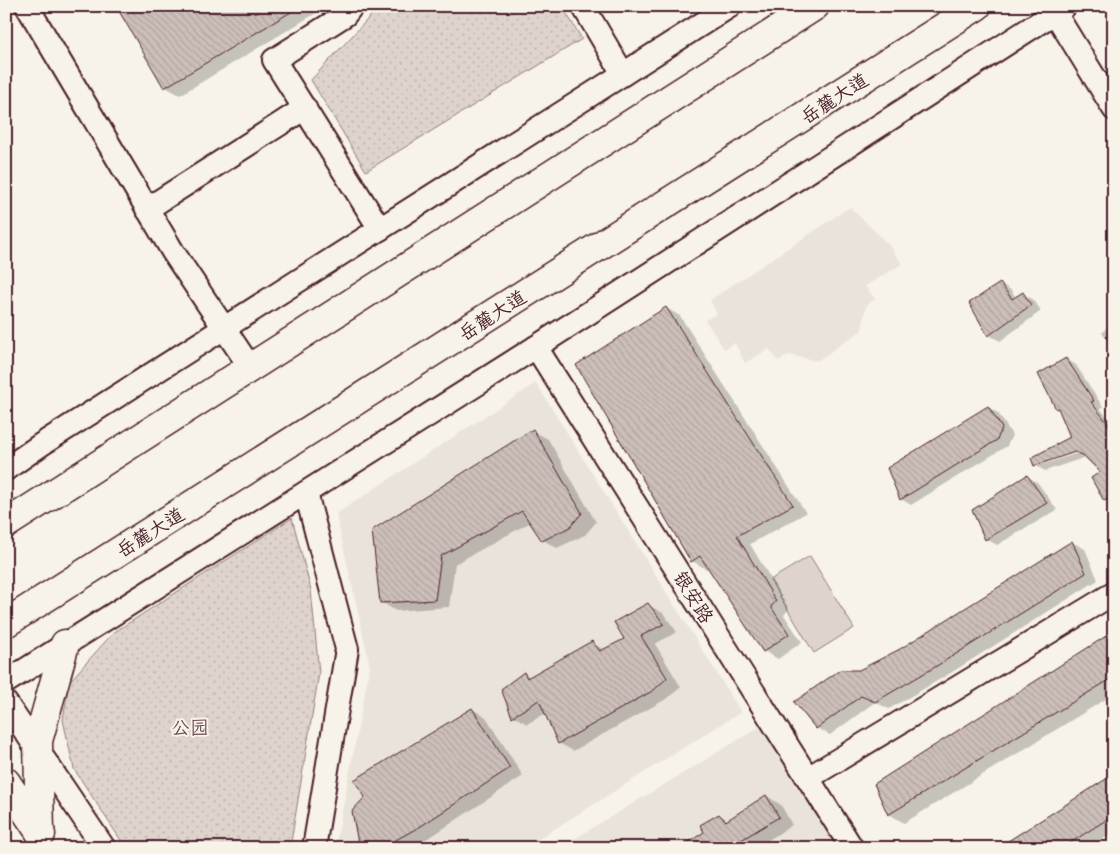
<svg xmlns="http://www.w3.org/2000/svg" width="1120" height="854" font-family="'Architects Daughter','LXGW WenKai TC',sans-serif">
  <defs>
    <pattern id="grass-dots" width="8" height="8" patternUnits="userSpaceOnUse" patternTransform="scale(1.25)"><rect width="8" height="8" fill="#ded4cc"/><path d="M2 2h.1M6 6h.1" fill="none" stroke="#c0b6af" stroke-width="1.8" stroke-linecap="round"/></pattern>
    <pattern id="building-back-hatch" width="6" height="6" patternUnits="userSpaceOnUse" patternTransform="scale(1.25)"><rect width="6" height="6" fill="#ccbfb9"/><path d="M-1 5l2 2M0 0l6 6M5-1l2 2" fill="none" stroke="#b1a49f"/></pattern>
  </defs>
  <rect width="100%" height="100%" fill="#f7f3e8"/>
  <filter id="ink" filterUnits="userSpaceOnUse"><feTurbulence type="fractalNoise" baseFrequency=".02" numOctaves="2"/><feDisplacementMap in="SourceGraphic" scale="10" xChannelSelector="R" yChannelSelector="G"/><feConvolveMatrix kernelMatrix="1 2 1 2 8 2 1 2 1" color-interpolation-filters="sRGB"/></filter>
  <g filter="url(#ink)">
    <g fill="#eae3da">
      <path d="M850,207l39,38 13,19 -37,22 10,13 -9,7 -4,24 -45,31 -28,-6 -11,6 -9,-12 -24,14 -10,-20 -11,6 -19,-29 12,-6 -7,-14z"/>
      <path d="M536,383l205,329 -217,136h-189l35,-182 -34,-152z"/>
      <path d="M763,725l73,123h-277z"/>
    </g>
    <g fill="url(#grass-dots)" stroke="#947a7c">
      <path d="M380,6h182l20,33 -216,132 -55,-91z"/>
      <path d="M292,518l19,72 8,83 -29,175h-164l-52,-79 -11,-49 6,-38 44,-49z"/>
    </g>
    <path fill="#ded4cc" stroke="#947a7c" d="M810,556l44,72 -40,25 -44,-73z"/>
    <g fill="#0003" fill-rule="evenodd">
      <path d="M117,6h211l-148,89 -15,-8z"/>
      <path d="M1001,284l10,6 5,8 7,-4 11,6 7,11 -41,30 -11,-6z"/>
      <path d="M666,308l14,8 126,197 -56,31 39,65 -5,6 18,27 -24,17 -14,-8 -55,-84 -3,2 -14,-8z"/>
      <path d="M1114,319v30l-12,-16z"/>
      <path d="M1066,359l10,6 27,42 -3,1 14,18v79l-9,-5 -3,-27 -16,-16 -41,14 -10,-6 37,-27 -12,-28 -3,-2zM1081,449v3l-37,12 4,-4z"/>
      <path d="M988,407l10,6 14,22 -5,11 -96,59 -10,-6z"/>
      <path d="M533,431l15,8 48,83 -11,13 -28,13 -14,-8 -12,-18 -76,42 -6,43 -53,4 -15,-9z"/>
      <path d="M1027,476l11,7 19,27 -60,35 -11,-6z"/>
      <path d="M1072,542l13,7 13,31 -149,94 -60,35 -14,-7 -45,33 -13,-7 42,-56 42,-22z"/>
      <path d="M648,605l15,8 14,19 -22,12 26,43 -13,11 -95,53 -14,-8 -13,-30 -19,11 -14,-8 11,-43 6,4 61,-34 14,7 21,-11z"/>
      <path d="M1114,636v58l-210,129 -15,-9 -14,-29z"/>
      <path d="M472,709l14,8 37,59 -88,58 -25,14h-49z"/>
      <path d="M1114,775v57l-25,16h-90z"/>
      <path d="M767,796l14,9 11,20 -36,23h-74l23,-16 14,-17 9,5z"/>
    </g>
    <g fill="url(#building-back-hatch)" stroke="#4a1f2b">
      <path d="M116,6h185l-137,82z"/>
      <path d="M1000,283l12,16 11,-7 8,13 -43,31 -19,-33z"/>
      <path d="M666,307l127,198 -56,31 39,65 -5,6 18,27 -26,18 -63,-96 -9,6 -115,-197z"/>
      <path d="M1066,358l28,43 -3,1 23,29v65l-10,5 -13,-23 9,-6 -17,-17 -8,-3 -41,14 -3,-8 39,-21 -12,-29 -2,1 -18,-35z"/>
      <path d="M988,406l14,22 -5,12 -97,60 -13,-32z"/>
      <path d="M533,429l49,84 -12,14 -28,14 -20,-30 -81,45 -6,44 -55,3 -8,-73z"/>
      <path d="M1027,475l20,28 -62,37 -13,-30z"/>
      <path d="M1072,541l14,32 -151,94 -60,35 -14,-6 -45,33 -22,-27 46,-32h19l41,-21z"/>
      <path d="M648,603l16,21 -23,12 26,42 -13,12 -96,54 -19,-44 -27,17 -11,-28 23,-17 3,6 65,-37 8,10 24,-12 -10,-17z"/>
      <path d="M1114,631v46l-226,138 -14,-31z"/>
      <path d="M472,708l38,60 -89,58 -40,22h-22l-7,-37 13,-14 -11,-17z"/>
      <path d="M1114,774v41l-52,33h-65z"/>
      <path d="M766,795l13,22 -51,31h-48l24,-16 -4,-7 19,-11 7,7z"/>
    </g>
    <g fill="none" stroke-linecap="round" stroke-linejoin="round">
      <defs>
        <g id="minor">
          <path d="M27,6l146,246 77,115"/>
          <path d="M352,6l-7,9 -71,45 106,169"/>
          <path d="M583,6l40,68"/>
          <path d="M1055,13l59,96"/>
          <path d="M147,209l158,-101"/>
          <path d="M536,347l316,501"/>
          <path d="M6,469l36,-25 688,-438"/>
          <path d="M306,493l41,156 -33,199"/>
          <path d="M6,682l530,-335 529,-341"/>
          <path d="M6,703l98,145"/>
          <path d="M808,778l306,-185"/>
        </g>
        <g id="major">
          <path d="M6,782l35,52"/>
          <path d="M40,832l-2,-91 27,-97"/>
        </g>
        <g id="highway">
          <path d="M6,524l809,-518"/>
          <path d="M6,623l971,-617"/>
        </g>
      </defs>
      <use href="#minor" stroke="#4a1f2b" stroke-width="26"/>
      <use href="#major" stroke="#4a1f2b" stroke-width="31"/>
      <use href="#highway" stroke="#4a1f2b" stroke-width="31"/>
      <use href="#minor" stroke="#f7f3e8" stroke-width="22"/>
      <use href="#major" stroke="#f7f3e8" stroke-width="28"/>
      <use href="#highway" stroke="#f7f3e8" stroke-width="28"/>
    </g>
  </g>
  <g text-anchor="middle" stroke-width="4" stroke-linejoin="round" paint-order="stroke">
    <g font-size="19" fill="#4a1f2b" stroke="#f7f3e8">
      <text transform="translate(834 98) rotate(-33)" y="7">岳麓大道</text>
      <text transform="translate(492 315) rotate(-33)" y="7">岳麓大道</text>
      <text transform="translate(150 532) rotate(-32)" y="7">岳麓大道</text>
      <text transform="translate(694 597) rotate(58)" y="7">银安路</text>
    </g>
    <g font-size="19" fill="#6f4c53" stroke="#f7f3e8">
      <text x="190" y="734">公园</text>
    </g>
  </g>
  <rect width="1120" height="854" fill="none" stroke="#f7f3e8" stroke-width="25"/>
  <rect x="12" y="12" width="1095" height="829" fill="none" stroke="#4a1f2b" stroke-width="2" filter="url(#ink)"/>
</svg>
